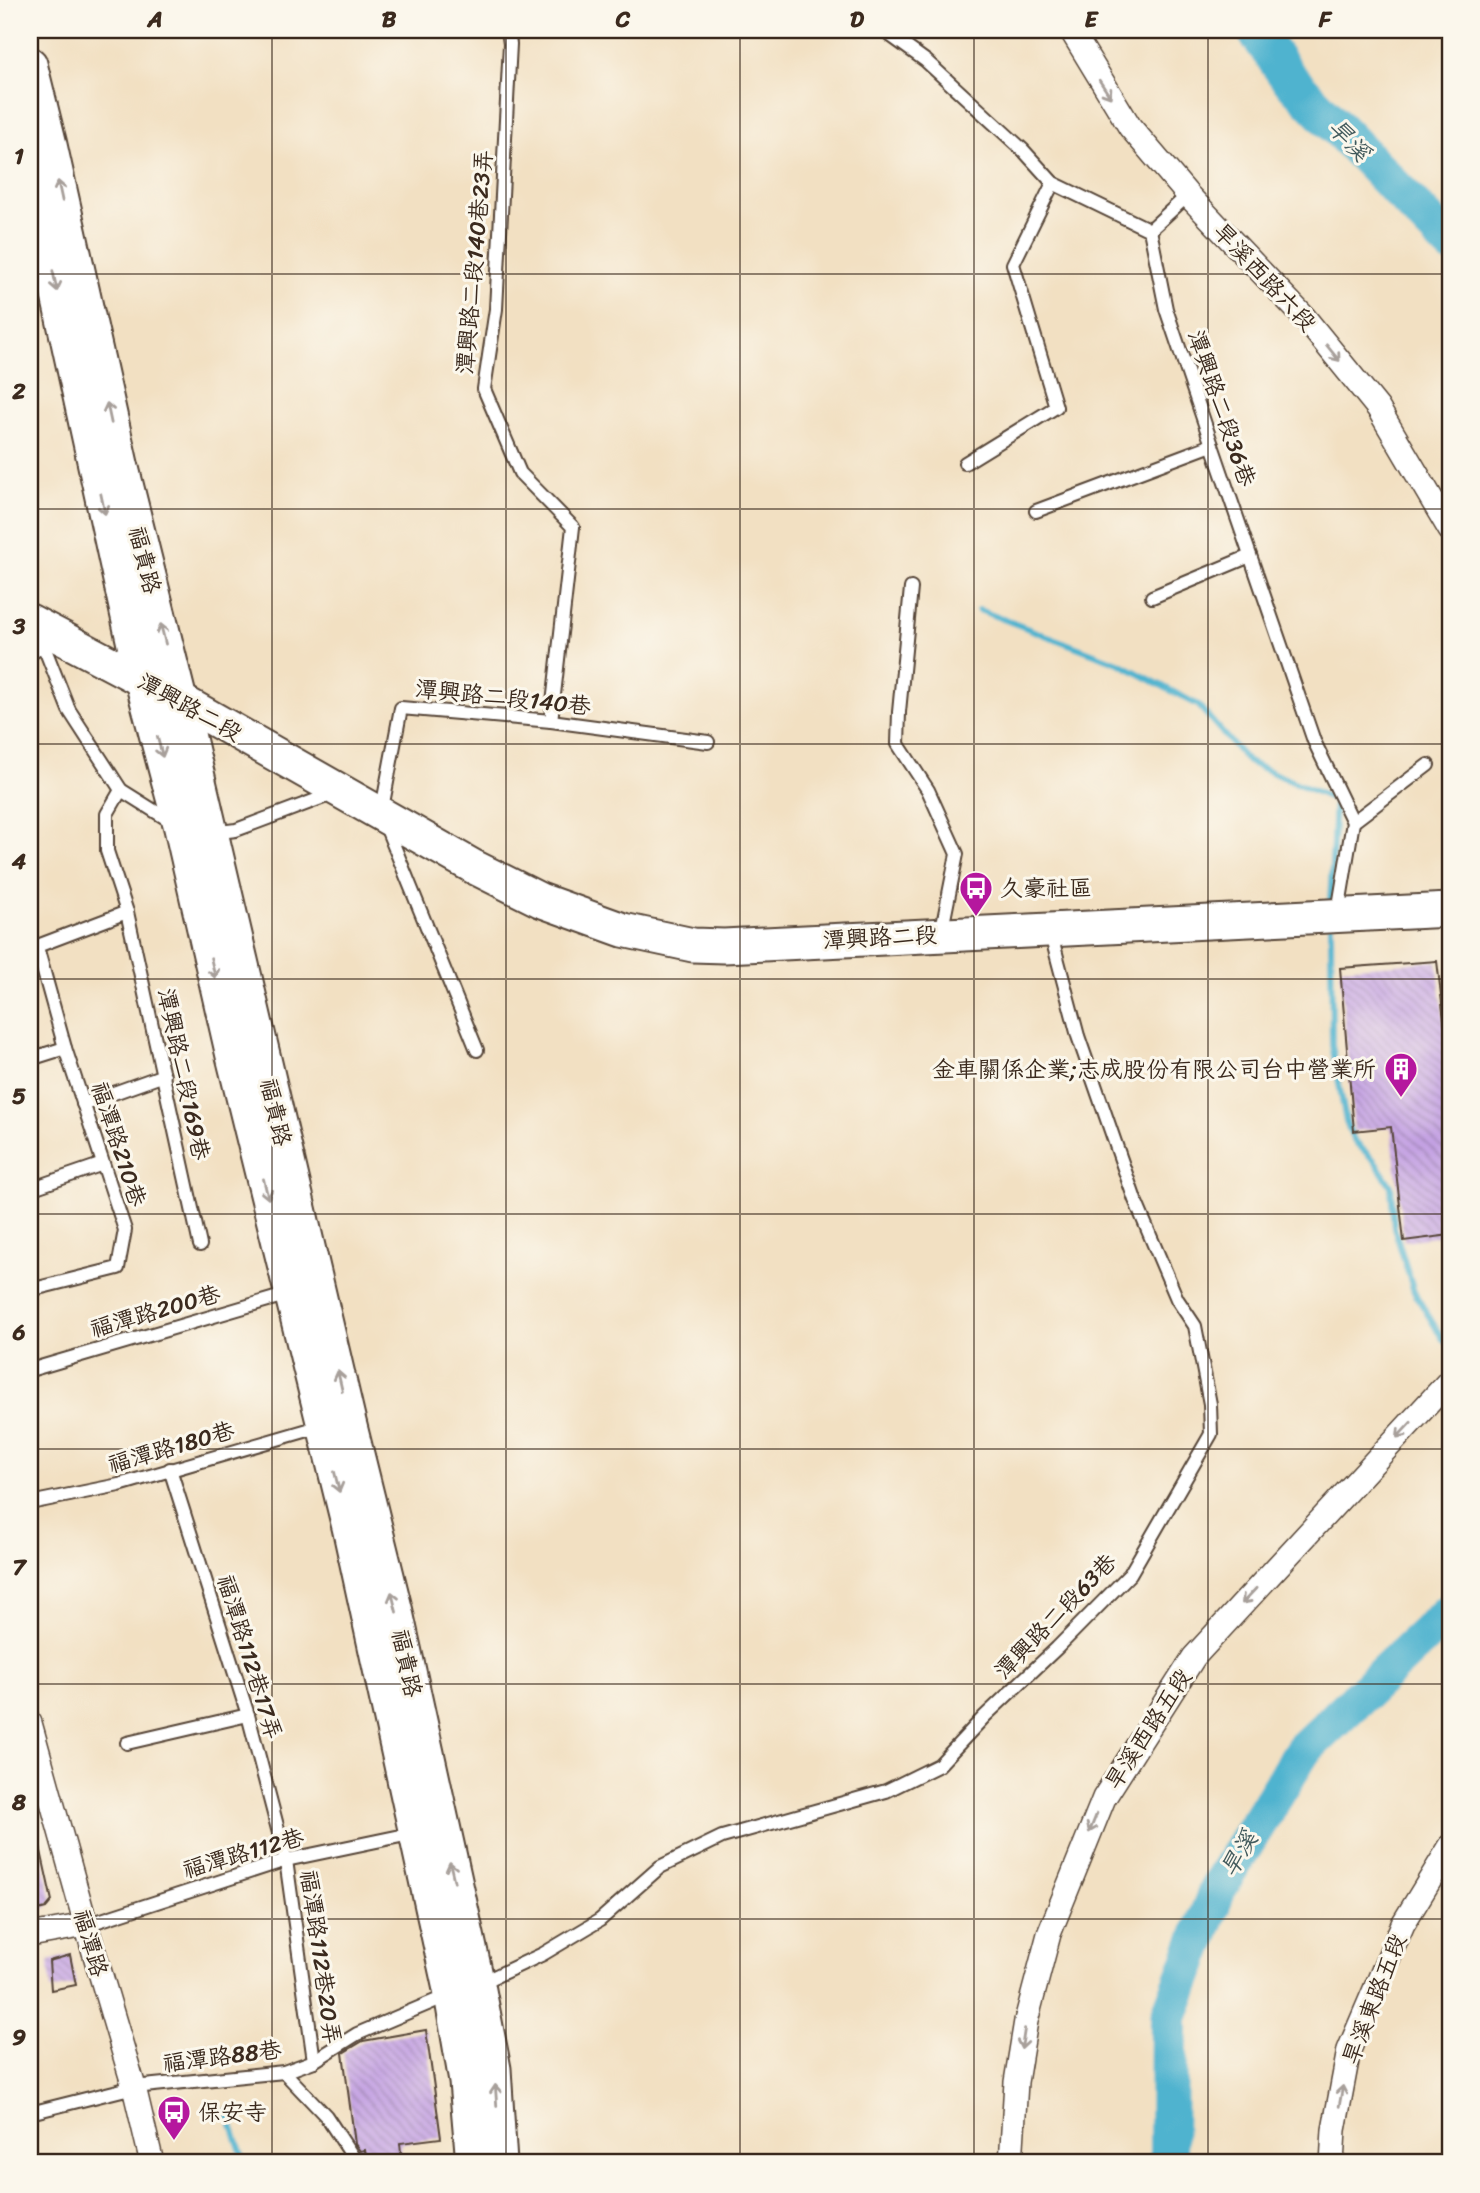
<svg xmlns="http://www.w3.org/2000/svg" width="1480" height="2193" font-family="Sriracha,'LXGW WenKai TC',sans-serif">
  <defs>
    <pattern id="building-back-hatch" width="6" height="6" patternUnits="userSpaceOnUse" patternTransform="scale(1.75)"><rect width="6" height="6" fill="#c29fe3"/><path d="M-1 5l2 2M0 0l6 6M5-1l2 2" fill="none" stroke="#9f82b7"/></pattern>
  </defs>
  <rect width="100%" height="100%" fill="#fbf7ec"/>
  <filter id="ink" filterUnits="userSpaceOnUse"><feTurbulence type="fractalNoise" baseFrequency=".0143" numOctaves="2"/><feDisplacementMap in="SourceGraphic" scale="14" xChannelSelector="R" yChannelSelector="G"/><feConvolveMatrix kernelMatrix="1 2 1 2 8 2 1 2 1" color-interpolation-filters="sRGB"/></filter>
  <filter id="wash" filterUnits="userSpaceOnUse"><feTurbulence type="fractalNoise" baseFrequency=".00686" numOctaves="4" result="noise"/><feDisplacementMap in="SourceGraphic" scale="28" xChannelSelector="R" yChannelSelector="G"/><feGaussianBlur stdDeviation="1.57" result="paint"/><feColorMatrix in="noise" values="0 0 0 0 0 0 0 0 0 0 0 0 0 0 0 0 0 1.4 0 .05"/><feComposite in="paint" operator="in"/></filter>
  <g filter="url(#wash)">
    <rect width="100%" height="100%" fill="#f2e0c2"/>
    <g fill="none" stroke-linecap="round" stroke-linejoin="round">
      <g stroke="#50b3cf" stroke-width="6">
        <path d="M1441,238l9,-6"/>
        <path d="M979,610l142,54 77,41 50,57 87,38 -5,106"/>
        <path d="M1331,927l1,118 14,77 8,19 20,19 17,26 3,41 20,65 28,46 8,7"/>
        <path d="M227,2111l18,52"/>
      </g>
      <g stroke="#50b3cf" stroke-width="38">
        <path d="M1255,30l33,47 162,167"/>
        <path d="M1168,2163l1,-146 49,-129 85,-138 147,-139"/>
      </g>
    </g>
    <g id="blocks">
      <g fill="url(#building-back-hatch)">
        <path d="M1437,961l13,110v164l-46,6 -13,-114 -37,4 -14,-163z"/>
        <path d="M37,1833l15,68 -6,7 -16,4v-78z"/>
        <path d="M70,1955l6,30 -25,5 -2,-29z"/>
        <path d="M426,2030l15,108 -41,5 2,20h-35l-2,-13 -5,1 -5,-7 -12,-91 20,-12z"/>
      </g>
    </g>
  </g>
  <g filter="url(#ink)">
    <use href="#blocks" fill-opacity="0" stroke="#564537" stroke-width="2"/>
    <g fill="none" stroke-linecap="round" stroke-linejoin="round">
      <defs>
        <g id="lane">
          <path d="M508,30l2,14 -14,265 -12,80 36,84 53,54 -22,194"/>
          <path d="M883,30l43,31 97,89 30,33 97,47 16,79 46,136 102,296 39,81 -15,90"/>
          <path d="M1150,230l38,-35"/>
          <path d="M965,463l91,-56 -43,-143 40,-81"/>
          <path d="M1036,511l176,-66"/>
          <path d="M911,588l-12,124 -1,32 30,46 29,64 -16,80"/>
          <path d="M1152,597l98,-41"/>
          <path d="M39,634l30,76 52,80 51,32"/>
          <path d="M30,654l14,-9"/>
          <path d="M121,790l-14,24v37l20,61 73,333"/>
          <path d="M1353,822l75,-57"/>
          <path d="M211,833l25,-3 96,-36"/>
          <path d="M32,948l95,-36"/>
          <path d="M477,1050l-96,-236 20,-106 150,13 157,21"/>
          <path d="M30,1059l35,-11"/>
          <path d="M83,1104l81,-29"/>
          <path d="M30,1189l73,-25"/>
          <path d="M30,1290l88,-22 7,-38 -60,-182 -28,-101"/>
          <path d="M30,1370l262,-77"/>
          <path d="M170,1469l78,246 38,145 28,201"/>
          <path d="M30,1503l89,-18 203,-59"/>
          <path d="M127,1743l121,-28"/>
          <path d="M86,1925l200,-65 129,-27"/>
          <path d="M479,1984l64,-30 57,-34 60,-53 62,-30 164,-46 53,-26 46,-49 72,-68 73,-74 81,-140 -1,-30 -15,-78 -18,-27 -42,-99 -57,-164 -28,-105"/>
          <path d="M284,2072l42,44 31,47"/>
          <path d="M30,2113l104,-26 150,-15 30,-11 43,-27 92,-39"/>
        </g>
        <g id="street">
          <path d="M1071,30l59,97 58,68 116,122 74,91 72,122"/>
          <path d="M30,1723l56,202 48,162 18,76"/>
          <path d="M30,1935l56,-10"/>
          <path d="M1011,2163l5,-81 10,-61 23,-87 55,-136 90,-141 256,-277"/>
          <path d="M1332,2163l2,-33 15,-80 54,-126 47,-77"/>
        </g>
        <g id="secondary">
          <path d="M30,64l20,81 71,319 59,236 169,722 47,190 82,373 16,84 6,94"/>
          <path d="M30,167l112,514 39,147 52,228 116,471 102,467 15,88 7,81"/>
          <path d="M30,621l150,79 294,167 66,33 83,30 70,15 31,1 726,-36"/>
        </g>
      </defs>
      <use href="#lane" stroke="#564537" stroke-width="16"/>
      <use href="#street" stroke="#564537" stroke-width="26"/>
      <use href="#secondary" stroke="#564537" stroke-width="37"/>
      <use href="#lane" stroke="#fff" stroke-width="12"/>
      <use href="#street" stroke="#fff" stroke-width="23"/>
      <use href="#secondary" stroke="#fff" stroke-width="33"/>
    </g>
    <defs><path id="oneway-shaft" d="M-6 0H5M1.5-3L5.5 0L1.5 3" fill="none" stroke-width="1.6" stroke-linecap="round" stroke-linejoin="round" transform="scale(1.75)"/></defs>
    <g stroke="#a79f9a">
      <use href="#oneway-shaft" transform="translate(1105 89) rotate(57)"/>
      <use href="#oneway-shaft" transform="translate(60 191) rotate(-102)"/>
      <use href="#oneway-shaft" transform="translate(55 281) rotate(78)"/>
      <use href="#oneway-shaft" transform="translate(1333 353) rotate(51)"/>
      <use href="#oneway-shaft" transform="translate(109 413) rotate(-102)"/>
      <use href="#oneway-shaft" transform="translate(103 504) rotate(78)"/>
      <use href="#oneway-shaft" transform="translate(163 634) rotate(-104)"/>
      <use href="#oneway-shaft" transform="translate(160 747) rotate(75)"/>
      <use href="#oneway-shaft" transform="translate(213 968) rotate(77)"/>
      <use href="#oneway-shaft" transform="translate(266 1189) rotate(76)"/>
      <use href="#oneway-shaft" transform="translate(340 1381) rotate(-103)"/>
      <use href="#oneway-shaft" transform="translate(1404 1430) rotate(133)"/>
      <use href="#oneway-shaft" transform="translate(337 1482) rotate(76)"/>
      <use href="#oneway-shaft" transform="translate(1249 1596) rotate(133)"/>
      <use href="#oneway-shaft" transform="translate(394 1602) rotate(-104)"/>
      <use href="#oneway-shaft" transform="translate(1093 1823) rotate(112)"/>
      <use href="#oneway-shaft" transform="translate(452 1872) rotate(-103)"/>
      <use href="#oneway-shaft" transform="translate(1023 2039) rotate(99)"/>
      <use href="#oneway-shaft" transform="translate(496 2095) rotate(-94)"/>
      <use href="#oneway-shaft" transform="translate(1341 2096) rotate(-80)"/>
    </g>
  </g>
  <path fill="none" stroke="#3b2a1e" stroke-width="2" stroke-opacity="0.55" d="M272,30v2133M506,30v2133M740,30v2133M974,30v2133M1208,30v2133M30,274h1420M30,509h1420M30,744h1420M30,979h1420M30,1214h1420M30,1449h1420M30,1684h1420M30,1919h1420"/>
  <defs>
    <symbol id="bus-pin" viewBox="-11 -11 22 30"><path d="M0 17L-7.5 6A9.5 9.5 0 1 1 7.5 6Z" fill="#b5179e" stroke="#fbf7ec"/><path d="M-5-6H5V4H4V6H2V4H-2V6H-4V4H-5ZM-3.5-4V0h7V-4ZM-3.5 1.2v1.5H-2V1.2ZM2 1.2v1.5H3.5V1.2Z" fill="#fff"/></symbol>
    <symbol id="building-pin" viewBox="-11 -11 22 30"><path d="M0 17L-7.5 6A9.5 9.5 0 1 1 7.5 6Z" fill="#b5179e" stroke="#fbf7ec"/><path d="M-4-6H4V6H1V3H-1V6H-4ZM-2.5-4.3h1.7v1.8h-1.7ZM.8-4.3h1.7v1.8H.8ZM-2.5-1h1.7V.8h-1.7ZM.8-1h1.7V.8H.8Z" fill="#fff"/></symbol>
  </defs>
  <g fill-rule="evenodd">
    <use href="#bus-pin" x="957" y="869" width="38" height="52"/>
    <use href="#building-pin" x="1382" y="1050" width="38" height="52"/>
    <use href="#bus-pin" x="155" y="2093" width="38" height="52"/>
  </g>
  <g text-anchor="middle" stroke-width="6" stroke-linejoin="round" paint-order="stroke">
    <g font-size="23" fill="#3b2a1e" stroke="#fbf7ec">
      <text transform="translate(474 262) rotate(-85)" y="8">潭興路二段140巷23弄</text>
      <text transform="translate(1265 277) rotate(47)" y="8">旱溪西路六段</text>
      <text transform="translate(1222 408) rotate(71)" y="8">潭興路二段36巷</text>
      <text transform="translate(145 560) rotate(76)" y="8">福貴路</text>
      <text transform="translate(503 697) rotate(6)" y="8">潭興路二段140巷</text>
      <text transform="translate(190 707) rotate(29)" y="8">潭興路二段</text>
      <text transform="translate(880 937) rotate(-3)" y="8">潭興路二段</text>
      <text transform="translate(184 1074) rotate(78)" y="8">潭興路二段169巷</text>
      <text transform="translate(276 1112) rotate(77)" y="8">福貴路</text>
      <text transform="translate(119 1144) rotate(72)" y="8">福潭路210巷</text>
      <text transform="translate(155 1311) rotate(-16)" y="8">福潭路200巷</text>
      <text transform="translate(171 1447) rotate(-16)" y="8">福潭路180巷</text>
      <text transform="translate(1055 1616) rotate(-46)" y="8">潭興路二段63巷</text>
      <text transform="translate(250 1657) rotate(73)" y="8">福潭路112巷17弄</text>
      <text transform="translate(407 1663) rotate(78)" y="8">福貴路</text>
      <text transform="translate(1148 1729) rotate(-57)" y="8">旱溪西路五段</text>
      <text transform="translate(243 1853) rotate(-16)" y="8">福潭路112巷</text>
      <text transform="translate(91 1943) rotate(74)" y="8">福潭路</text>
      <text transform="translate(321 1957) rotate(82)" y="8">福潭路112巷20弄</text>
      <text transform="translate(1374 1999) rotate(-69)" y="8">旱溪東路五段</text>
      <text transform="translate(222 2056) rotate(-7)" y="8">福潭路88巷</text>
    </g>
    <g font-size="23" fill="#3b2a1e" stroke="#fbf7ec" text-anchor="start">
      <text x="1000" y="896">久豪社區</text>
      <text x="1376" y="1077" text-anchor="end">金車關係企業;志成股份有限公司台中營業所</text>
      <text x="198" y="2120">保安寺</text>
    </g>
    <g font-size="24" font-style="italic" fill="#425a5c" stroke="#fbf7ec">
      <text transform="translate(1349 140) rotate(46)" y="8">旱溪</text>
      <text transform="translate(1239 1854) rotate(-59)" y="8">旱溪</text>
    </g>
  </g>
  <rect width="1480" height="2193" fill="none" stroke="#fbf7ec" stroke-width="77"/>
  <rect x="38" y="38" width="1404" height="2116" fill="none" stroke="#3b2a1e" stroke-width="2.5"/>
  <g font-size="23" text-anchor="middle" font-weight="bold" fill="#3b2a1e">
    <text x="155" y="27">A</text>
    <text x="389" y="27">B</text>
    <text x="623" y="27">C</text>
    <text x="857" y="27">D</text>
    <text x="1091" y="27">E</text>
    <text x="1325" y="27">F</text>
    <text x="19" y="164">1</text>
    <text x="19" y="399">2</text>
    <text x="19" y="634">3</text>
    <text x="19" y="869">4</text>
    <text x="19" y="1104">5</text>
    <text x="19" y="1340">6</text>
    <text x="19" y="1575">7</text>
    <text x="19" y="1810">8</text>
    <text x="19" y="2045">9</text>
  </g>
</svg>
